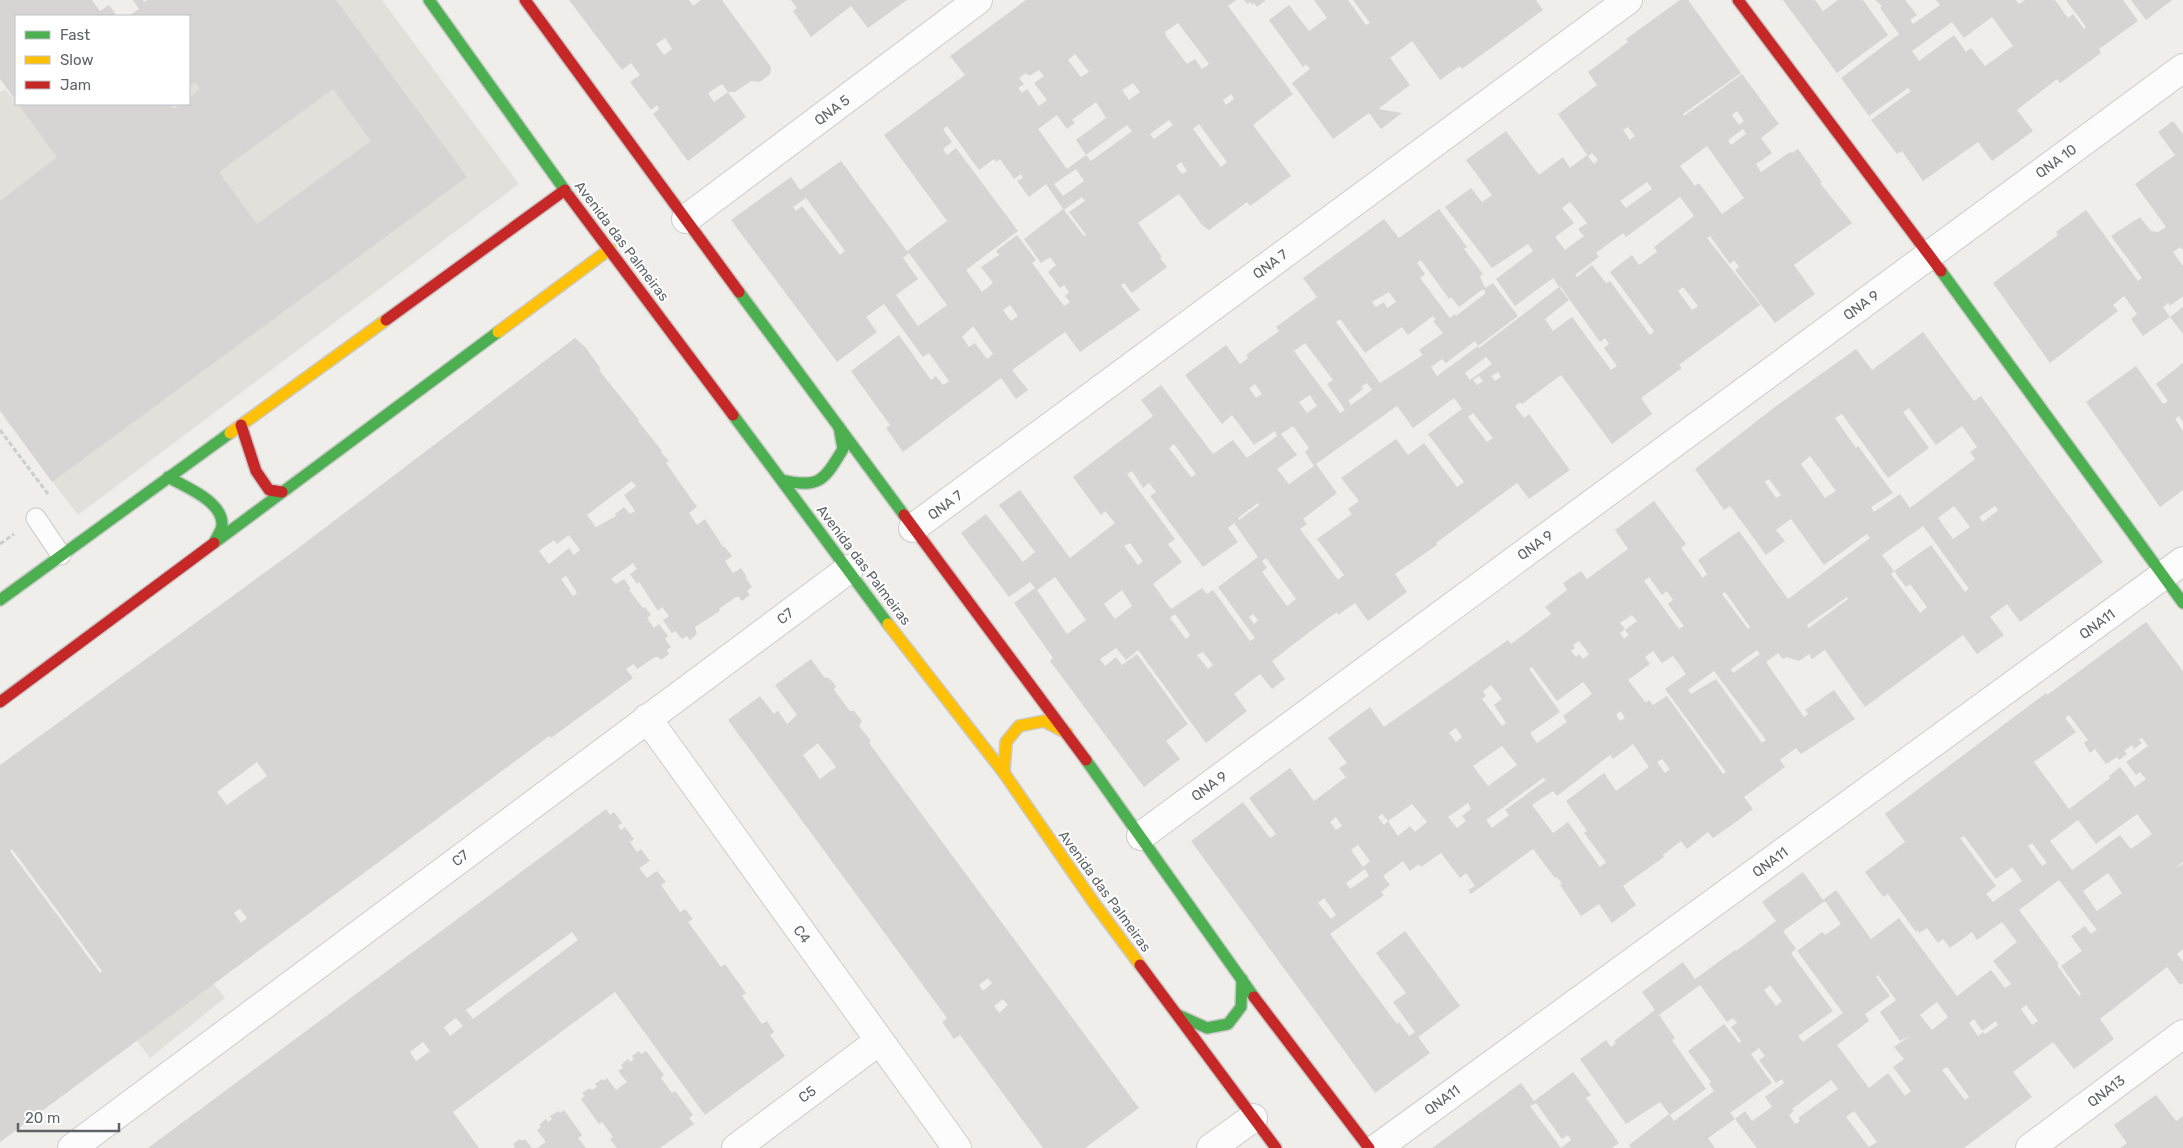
<svg xmlns="http://www.w3.org/2000/svg" width="2183" height="1148" font-family="Rubik,sans-serif">
  <rect width="100%" height="100%" fill="#efeeea"/>
  <g fill="#e2e0da">
    <path d="M158,0h224l137,184 -441,331 -78,-103v-320l4,-3 12,12v3h3l21,22 32,-22h117v-88h-25l-10,-13z"/>
    <path d="M176,937l49,61 -75,60 -46,-62z"/>
  </g>
  <g fill="#d6d5d3" fill-rule="evenodd">
    <path d="M0,0h92l8,11 9,-6 8,11h-101v85l-16,-22z"/>
    <path d="M133,0h10l1,2 3,-2h189l131,177 -415,305 -52,-72v-209l57,-44 -39,-53h152l4,5 7,-5h8v-6l11,-9 -5,-7 -6,5v-71h-61l11,-7zM333,89l38,52 -114,83 -38,-52z"/>
    <path d="M569,0h120l4,6 8,-6h21l49,67 -1,7 -10,8 -9,-1 -16,11h-7l-6,-8 -14,9 6,9 14,-10 18,25 -58,44 -35,-47 6,-5 -2,-4 -6,5 -21,-28 10,-7 -9,-12 -9,7zM665,38l7,11 -8,6 -8,-11z"/>
    <path d="M791,0h116l-39,28 -17,-22 -40,31 -18,-26 4,-3z"/>
    <path d="M1026,0h210l-8,6 65,88 -40,31 38,51 -41,30 -3,-4 -38,28 -7,-5 -23,-31 -41,29 24,34 -2,1 7,9 -35,26 -8,-10 -3,2 19,25 -60,42 -15,-20 -53,38 16,20 -12,9 -15,-21 -98,74 -17,-24 4,-3 -39,-54 48,-36 32,45 5,-4 7,9 6,-4 -20,-28 -6,4 -39,-53 -18,13 11,15 -40,30 -106,-142 60,-43 9,13 41,-29 66,90 40,-30 -63,-86 81,-60 -15,-19zM1178,23l31,41 -7,5 -7,-10 -8,5 -21,-28 -1,-4zM1075,54l14,18 -8,5 -13,-17zM1039,70l5,6 -10,7 13,17 -8,6 -12,-17 -5,4 -4,-5 6,-4 -5,-6 7,-5 3,3zM1133,83l7,9 -11,8 -7,-10zM1231,94l3,5 -8,6 -3,-5zM1096,102l10,16 -30,22 10,15 41,-30 5,6 -41,30 -5,-6 -19,14 -29,-40 19,-14 10,14 8,-6 -3,-3zM1169,120l4,5 -19,14 -4,-5zM1199,124l28,38 -6,5 -28,-38zM947,126l32,44 15,-11 2,3 4,-3 14,20 7,-5 2,4 -6,3 12,16 17,-13 17,25 -39,30 17,24 9,-6 6,8 -8,7 12,16 4,-3 5,7 -4,4 5,6 -6,4 -32,-43 4,-3 -19,-25 -21,16 3,4 -18,12 12,16 -11,9 -16,-22 52,-39 -62,-83 -9,7 -4,-6 9,-7 -9,-13zM1181,162l6,9 -5,3 -6,-8zM1076,169l8,12 -21,15 -9,-12zM1082,197l3,4 -16,11 17,23 -2,1 -20,-26zM806,198l39,53 -5,4 -38,-49 -6,5 -3,-4zM909,253l38,52 -29,21 -22,-31 22,-16 -15,-21zM1010,305l8,11 -7,5 -8,-11zM973,326l20,28 -6,5 -12,-16 -6,4 -7,-10z"/>
    <path d="M1244,0h22l-9,7 -3,-4 -2,2 -2,-3 -3,2z"/>
    <path d="M1314,0h34l18,25 4,-2 -17,-23h183l7,10 -81,59 -2,-3 -20,14 -28,-39 -22,17 20,27 -32,24 24,4 -21,16 -12,-16 -36,26 -41,-56 18,-14 -4,-5 -3,3 -34,-47 20,-15 20,26 18,-13z"/>
    <path d="M1680,0h8l53,73 -58,41 1,2 58,-42 37,50 -18,14 11,15 -16,11 5,8 29,-20 2,1 6,-4 24,33 -2,1 32,40 -58,42 21,29 -40,29 -40,-53 4,-3 -5,-7 -4,4 -20,-28 -3,2 53,67 -81,60 3,3 -41,30 11,16 -40,30 -51,-69 -39,29 -2,-2 -5,4 9,12 5,-4 41,56 -41,29 -12,-16 -81,60 1,2 -42,29 12,18 -39,29 -13,-18 -17,12 -1,-3 -25,18 -40,31 13,18 -13,10 -12,-15 -26,20 13,17 -41,32 -68,-93 -12,10 -10,-12 -16,11 5,7 11,-9 6,8 15,-11 51,70 -22,17 14,18 -36,28 -94,-126 3,-3 -39,-55 21,-15 -5,-6 -21,15 -48,-64 25,-19 37,48 12,-10 -36,-47 21,-15 50,68 45,-35 -10,-12 -4,4 -28,-38 80,-61 -12,-16 20,-15 52,69 20,-14 14,18 30,-22 -2,-5 -21,14 -22,-30 -10,9 -37,-49 41,-30 14,19 8,-6 -2,-3 33,-24 -3,-4 41,-30 -14,-19 81,-59 15,19 40,-29 28,38 -3,2 19,25 -3,2 5,12 8,-5 25,33 -40,30 1,2 80,-61 10,13 -24,19 8,12 19,-14 39,53 6,-4 -13,-18 5,-4 -4,-6 -5,4 -40,-56 -1,1 -6,-9 -38,28 -19,-27 37,-28 -5,-7 -36,24 -47,-61 26,-19 11,14 10,-7 -26,-35 40,-29 33,44 24,-18 7,11 17,-13 7,9 4,-4 -6,-7 -4,3 -30,-42 39,-29 -9,-13 40,-30 -2,-3zM1737,111l7,10 -5,4 -7,-10zM1628,127l7,9 -5,4 -7,-10zM1743,129l3,5 -15,11 -3,-5zM1707,146l37,52 -22,16 -23,-31 -4,3 -15,-20zM1647,182l5,7 -26,19 -6,-7zM1680,197l14,19 -40,31 3,5 -18,13 -7,-10 -22,17 44,59 -4,4 -40,-54 -4,2 -14,-18 -15,12 -2,-2 24,-18 -3,-4 27,-20 3,4zM1570,202l17,21 -9,6 6,7 -19,14 -10,-13 19,-14 -12,-15zM1421,260l28,39 2,-2 8,10 24,-18 3,4 -30,23 -1,-2 -5,4 -30,-40 5,-4 -8,-11zM1683,287l15,19 -6,4 -14,-19zM1389,292l7,10 -9,6 -3,-6 -8,5 -4,-5zM1433,316l3,4 -3,1 10,12 -24,17 4,5 -43,28 -44,-61 4,-3 25,34 37,-26 6,8zM1475,341l3,5 -41,30 -6,-9 11,-8 4,4zM1305,343l28,37 -6,4 18,26 -5,3 -46,-62zM1486,357l6,7 -22,16 -5,-7zM1498,372l3,5 -6,4 -4,-5zM1479,376l4,5 -6,4 -4,-5zM1367,383l5,7 -21,15 -3,-4 15,-12 -2,-2zM1255,384l7,10 -6,4 -7,-10zM1310,395l7,11 -10,7 -8,-11zM1454,398l8,11 -34,25 36,48 -7,5 -33,-44 -16,12 -12,-16 -55,39 18,23 -11,8 4,5 -35,25 27,36 -6,5 -38,-51 7,-5 -4,-5 34,-26 -21,-29 81,-58 16,22zM1473,413l20,25 -6,4 -19,-25zM1293,426l16,22 -4,4 9,14 -25,18 -12,-15 20,-14 -16,-21zM1174,444l22,30 -5,3 -22,-29zM1132,471l11,17 6,-5 7,9 -6,4 53,71 35,-25 -10,-14 6,-5 24,34 -40,30 37,51 -5,3 -37,-51 -6,4 -5,-6 -31,21 -15,-21 -3,-4 29,-22 -14,-18 7,-5 -48,-65zM1258,503l1,2 -20,15 -1,-2zM1130,543l13,18 -5,4 -14,-19zM1266,558l30,41 -9,7 -25,-34 5,-4 -5,-7zM1055,577l31,43 -19,14 -30,-44zM1122,590l10,16 -17,13 -11,-15zM1175,614l15,21 -4,4 -16,-21zM1253,614l5,6 -4,4 -5,-7zM1203,652l10,13 -5,4 -11,-14z"/>
    <path d="M1783,0h32l8,11 15,-11h25l25,35 -51,38z"/>
    <path d="M1875,0h30l12,15 -7,5 3,4 27,-19 -4,-5h80l3,4 6,-4h30l13,18 5,-4 11,15 2,-2 -20,-27h57l15,21 -39,28 2,4 -41,30 -3,-4 -40,31 16,21 -41,30 -14,-19 -55,39 -21,-30 -5,3 -26,-34 40,-29 -3,-3 -39,28 -28,-38 58,-44 -19,-26 2,-2zM1992,17l21,29 -28,20 -14,-18 -5,4 -12,-17 -35,26 -7,-10 40,-29 12,16z"/>
    <path d="M2131,0h41l-26,20z"/>
    <path d="M2173,121l10,13v116l-3,-3 -7,5 10,14v30l-13,10 -2,-3 -5,4 7,10 -27,19 -12,-17 6,-5 -13,-18 -11,9 5,6 -68,52 -57,-80 65,-48 -2,-3 30,-22 52,71 4,-3 -31,-42 29,-19 11,14 7,1 8,-5 -31,-43 40,-29 -17,-23z"/>
    <path d="M2183,307v27l-13,-17z"/>
    <path d="M1923,332l51,69 7,-5 122,166 -83,60 -13,-18 -17,13 14,18 -27,19 -14,-19 -98,72 -40,-57 -13,9 -3,-5 -10,7 -13,-4 -3,2 -5,-6 -12,9 38,55 4,-3 -3,-4 29,-20 21,29 -54,35 -5,-6 -16,12 5,7 -41,30 9,12 -17,13 -23,16 -5,-6 -21,17 -6,-8 -18,14 1,2 -41,29 13,19 -24,18 -13,-19 -18,12 -21,-31 2,-1 -5,-7 -2,1 -22,-29 -62,45 -3,-4 7,-4 -9,-13 -6,5 -19,-25 -20,14 -2,-3 -9,7 -7,-10 -20,15 7,9 -9,7 3,3 -54,39 67,90 2,-2 10,14 6,-4 -22,-30 13,-9 -30,-40 29,-22 55,75 -42,31 12,16 -55,40 -184,-252 52,-39 27,36 6,-4 -27,-36 41,-30 24,33 32,-24 -7,-9 8,-5 -19,-25 42,-31 14,20 124,-87 3,4 40,-30 -6,-7 22,-17 -4,-7 18,-12 6,8 41,-30 -13,-19 39,-29 32,43 -5,4 22,30 4,-4 -9,-14 41,-29 49,68 82,-61 -3,-4 -43,31 -33,-46 -15,11 9,11 -19,14 -36,-49 -6,4 -29,-41 80,-62 81,-58 16,21zM1909,408l27,37 26,-19 15,21 -7,5 5,7 -65,49 -10,-14 -26,18 -3,-5 22,-14 -35,-47 -2,2 -21,-30 7,-4 46,64 41,-30 -26,-36zM1810,456l26,35 -11,7 -24,-34zM1769,479l12,16 -5,3 -11,-16zM1954,506l16,21 -17,12 -15,-21zM1995,506l3,4 -15,12 -4,-5zM1923,526l46,63 -4,3 -34,-47 -37,26 12,16 4,-3 17,23 -7,6 -29,-39 3,-3 -12,-16zM1649,577l13,18 5,-4 6,9 -5,4 16,22 -5,3 -35,-48zM1725,592l25,35 -2,2 -26,-35zM1847,597l1,2 -39,29 -2,-3zM1632,615l5,6 -12,9 4,5 -5,4 -4,-6 5,-4 -5,-6zM1579,641l10,13 -6,5 -4,-5 -3,3 -5,-6 4,-3 -2,-3zM1757,650l3,4 -27,19 -2,-4zM1653,651l9,12 11,-7 13,18 -21,15 61,83 -3,2 -56,-78 -14,9 -4,-5 -3,3 -18,-23 22,-16 -5,-7zM1532,667l25,34 26,-19 9,12 -29,22 4,6 -30,21 -7,-10 30,-21 -31,-43zM1714,671l52,69 -4,3 -46,-64 -25,15 -3,-4zM1491,685l11,14 -8,6 12,18 -4,3 -20,-27 4,-3 -3,-5zM1621,711l4,7 -5,3 -4,-6zM1456,728l6,9 -6,5 -7,-9zM1633,744l16,23 -33,24 -12,-18 -38,28 21,30 -3,2 22,29 -6,5 -32,-45 -15,11 -21,-28 21,-14 4,5 53,-41 3,4zM1502,746l15,19 -29,21 -15,-20zM1662,759l8,10 -5,4 -8,-11zM1543,778l3,2 -41,30 4,5 -17,13 -6,-8zM1468,803l3,6 -9,7 4,5 -9,7 -9,-11zM1412,804l15,18 -12,10 -5,-6 -12,10 -10,-15 -4,4 -6,-8 4,-3 6,7zM1336,817l6,9 -6,4 -6,-8zM1358,845l12,16 -7,6 -12,-17zM1365,869l4,7 -19,13 -4,-6zM1324,898l12,17 -5,4 -13,-16z"/>
    <path d="M575,338l11,10 15,21 -2,1 40,50 -1,1 24,30 -1,1 8,9 -3,2 31,44 -8,6 8,12 8,-6 18,28 1,-1 8,10 -7,5 8,12 8,-5 6,9 -1,1 6,9 -5,4 3,4 -8,6 -3,-4h-3l-17,12 1,2 -25,16 2,7 -7,6 -3,-4 -5,3 -7,-8 -3,2 -9,-13 6,-4 -7,-9 -4,4 -19,-29 -2,2 -7,-10 7,-5 -4,-6 -22,16 5,5 8,-5 7,10 -2,1 14,18 2,-1 6,8 -4,3 7,10 5,-4 9,12 -3,3 6,8 -4,3 2,4 -8,6 -3,-3h-3l-18,12 -3,-5 -8,5 7,9 -82,60 -1,-2 -2,1 -548,405v-377l293,-213zM632,481l4,5 -12,9 11,16 -5,3 -6,-7 -9,7 1,2 -20,11 -9,-12zM569,535l11,15 -6,5 -5,-7 -20,16 -10,-13 15,-11 3,4zM566,576l11,17 -4,3 -12,-17zM257,762l10,14 -40,29 -10,-13zM12,849l90,122 -2,2 -90,-122zM240,909l7,9 -6,5 -7,-10z"/>
    <path d="M2183,363v59l-4,-6 -4,3 8,12v59l-23,17 -74,-105 50,-36 27,38 5,-3 -12,-17z"/>
    <path d="M2146,622l37,49v191l-7,5 7,-3v85l-6,5 6,8v21l-3,2 -13,-18 -67,52 14,20 -40,30 -21,-27 -40,30 19,25 -68,51h-207l-22,-29 10,-8 7,10 20,-14 -7,-10 19,-14 -2,-4 -6,4 -17,-23 6,-4 -6,-8 -8,6 21,29 -42,30 5,6 -27,19 7,10h-84l-2,-3 40,-31 5,7 40,-30 -5,-7 2,-2 -23,-31 36,-27 15,19 2,-2 -10,-14 6,-4 -4,-5 -6,4 -27,-37 -41,30 16,23 -3,2 34,49 -36,26 -10,-13 -34,22 -46,-65 26,-19 5,7 5,-4 -2,-2 41,-31 -13,-18 41,-30 12,17 40,-29 1,1 40,-30 -14,-19 41,-30 20,28 13,-10 35,49 28,-21 58,78 34,-26 14,18 6,-4 -18,-23 24,-19 -15,-20 -25,18 -5,-8 -22,16 -7,-9 -5,4 -11,-15 -8,5 -1,-3 -2,2 -28,-38 -5,3 -18,-25 40,-30 -20,-28 161,-121 1,2zM2069,715l19,25 -4,3 6,10 5,-4 11,15 11,-7 2,3 8,-6 -3,-3 8,-6 2,4 8,-6 -3,-3 3,-2 6,8 -22,16 10,13 4,-3 6,7 -11,8 -15,-20 -11,9 1,2 -41,31 -35,-47 42,-30 -11,-14zM2137,814l15,20 -21,15 -11,-14 -48,35 -22,-29 28,-21 18,24zM1964,836l32,43 16,-12 10,14 -29,21 -7,-8 10,-8 -36,-48zM2032,843l15,20 -5,3 -14,-20zM2108,873l14,20 -25,18 -14,-20zM2059,880l38,50 -6,4 -6,-8 -14,10 11,15 -21,15 20,28 -2,2 -22,-31 2,-1 -40,-54zM1825,901l16,23 -16,11 -3,-3 -25,19 46,62 -40,29 -5,-6 35,-25 -42,-58 5,-4 -13,-18zM1878,975l18,25 -16,12 20,29 11,-6 -17,12 10,12 -11,8 18,24 -6,5 -17,-23 -19,15 -32,-43 32,-24 -4,-7 25,-18 -14,-19zM1770,985l12,16 -6,5 -12,-16zM1937,1002l11,15 -16,13 -12,-15zM2026,1005l12,16 -6,4 -11,-16zM1974,1019l8,12 14,-10 2,4 -13,9 -2,-2 -5,4 -9,-13zM1947,1067l22,30 -4,3 -23,-30zM1831,1080l7,9 -40,29 2,3 -5,3 -6,-9 5,-4 -2,-2zM1854,1111l23,31 -8,5 -23,-30z"/>
    <path d="M811,659l13,18 5,1 7,8 -2,4 16,21h4l8,10 -3,5 12,15 -2,2 270,365 -54,40h-42l-83,-113 -6,4 -12,-17 5,-4 -219,-298 32,-24 14,18 4,-3 9,13 10,-9 -22,-30zM818,743l18,24 -16,12 -17,-24zM988,978l4,5 -9,8 -4,-6zM1003,999l5,6 -9,8 -5,-7z"/>
    <path d="M606,809l4,6 4,-3 8,11 -4,3 3,4 4,-3 9,12 -4,3 7,10 4,-3 9,12 -11,7 8,10 10,-7 9,11 -5,3 19,27 5,-3 8,10 -5,3 9,12 24,33 4,-3 21,29 -4,3 20,28 5,-3 7,11 -4,3 15,21 -80,59 -90,-123 -162,120 26,36h-331zM572,932l6,8 -105,79 -7,-9zM456,1018l7,8 -13,10 -6,-9zM423,1042l7,9 -14,10 -6,-9z"/>
    <path d="M639,1051l2,3 5,-3 18,24 -3,3 11,15 3,-2 18,24 -4,3 5,6 -34,24h-43l-7,-9 3,-2 -11,-15 -3,2 -18,-25 4,-3 -3,-3 8,-5 2,2 5,-3 -2,-3 7,-5 2,2 3,-3 9,12 11,-8 -9,-11 5,-3 -2,-3 7,-6 2,3 4,-3 -2,-3z"/>
    <path d="M1573,1072l18,23 -5,3 33,45 -7,5h-180l89,-65 13,18zM1536,1103l26,36 6,-4 3,5 -10,8 -31,-42z"/>
    <path d="M2156,1095l20,26 7,-5v32h-63l7,-5 -13,-18z"/>
    <path d="M564,1110l18,25 -4,3 8,10h-49l9,-6 -9,-12 4,-3 -2,-2 7,-6 2,3 4,-3 -2,-3 8,-5 2,2z"/>
    <path d="M520,1139l2,2 3,-2 7,9h-19l2,-1 -2,-3z"/>
  </g>
  <g fill="none" stroke-linecap="round" stroke-linejoin="round">
    <defs>
      <path id="lane" d="M36,518l25,37"/>
      <g id="street">
        <path d="M686,219l292,-219"/>
        <path d="M913,528l715,-528"/>
        <path d="M647,718l310,430"/>
        <path d="M1141,836l1042,-768"/>
        <path d="M72,1148l777,-579"/>
        <path d="M736,1148l143,-107"/>
        <path d="M1211,1148l42,-30"/>
        <path d="M1377,1148l806,-587"/>
        <path d="M2030,1148l153,-114"/>
      </g>
      <g id="fast">
        <path d="M429,0l140,196"/>
        <path d="M1941,271l242,332"/>
        <path d="M739,292l165,223"/>
        <path d="M733,415l155,209"/>
        <path d="M168,477c17,10 55,24 54,48 0,5 -6,13 -8,18"/>
        <path d="M782,480c38,9 42,0 61,-31l-4,-22"/>
        <path d="M214,543l284,-211"/>
        <path d="M0,600l230,-167"/>
        <path d="M1086,760l168,237"/>
        <path d="M1178,1015l29,13 21,-4 13,-17 1,-28"/>
      </g>
      <g id="slow">
        <path d="M498,332l112,-83"/>
        <path d="M230,433l156,-113"/>
        <path d="M888,624l116,149 90,130 46,62"/>
        <path d="M1004,773l2,-31 13,-16 25,-5 23,12"/>
      </g>
      <g id="jam">
        <path d="M525,0l214,292"/>
        <path d="M1738,0l203,271"/>
        <path d="M569,196l164,219"/>
        <path d="M386,320l179,-130"/>
        <path d="M241,425l15,46 13,19 13,2"/>
        <path d="M904,515l182,245"/>
        <path d="M0,702l214,-159"/>
        <path d="M1140,965l136,183"/>
        <path d="M1254,997l115,151"/>
      </g>
    </defs>
    <use href="#lane" stroke="#cbcccc" stroke-width="21"/>
    <use href="#street" stroke="#cbcccc" stroke-width="30"/>
    <use href="#fast" stroke="#cacacb" stroke-width="14"/>
    <use href="#slow" stroke="#cacacb" stroke-width="14"/>
    <use href="#jam" stroke="#cacacb" stroke-width="14"/>
    <g stroke="#cacfcc" stroke-width="3" stroke-dasharray="5 2.5" stroke-linecap="butt">
      <path d="M0,430l48,64"/>
      <path d="M0,544l14,-10"/>
    </g>
    <use href="#lane" stroke="#fdfcfc" stroke-width="19"/>
    <use href="#street" stroke="#fdfcfc" stroke-width="28"/>
    <use href="#fast" stroke="#4caf50" stroke-width="11"/>
    <use href="#slow" stroke="#ffc107" stroke-width="11"/>
    <use href="#jam" stroke="#c62828" stroke-width="11"/>
  </g>
  <g text-anchor="middle" stroke-width="4" stroke-linejoin="round" paint-order="stroke">
    <g font-size="14" fill="#5f6368" stroke="#fff">
      <text transform="translate(832 110) rotate(-37)" y="5">QNA 5</text>
      <text transform="translate(2056 161) rotate(-36)" y="5">QNA 10</text>
      <text transform="translate(622 241) rotate(53)" y="5">Avenida das Palmeiras</text>
      <text transform="translate(1270 264) rotate(-36)" y="5">QNA 7</text>
      <text transform="translate(1861 305) rotate(-36)" y="5">QNA 9</text>
      <text transform="translate(945 505) rotate(-36)" y="5">QNA 7</text>
      <text transform="translate(1535 545) rotate(-36)" y="5">QNA 9</text>
      <text transform="translate(864 565) rotate(53)" y="5">Avenida das Palmeiras</text>
      <text transform="translate(785 616) rotate(-37)" y="5">C7</text>
      <text transform="translate(2097 624) rotate(-36)" y="5">QNA11</text>
      <text transform="translate(1209 786) rotate(-36)" y="5">QNA 9</text>
      <text transform="translate(460 858) rotate(-37)" y="5">C7</text>
      <text transform="translate(1770 862) rotate(-36)" y="5">QNA11</text>
      <text transform="translate(1105 891) rotate(54)" y="5">Avenida das Palmeiras</text>
      <text transform="translate(802 934) rotate(54)" y="5">C4</text>
      <text transform="translate(2106 1091) rotate(-37)" y="5">QNA13</text>
      <text transform="translate(807 1094) rotate(-37)" y="5">C5</text>
      <text transform="translate(1442 1100) rotate(-36)" y="5">QNA11</text>
    </g>
  </g>
  <rect x="15" y="15" width="175" height="90" fill="#ffffff" stroke="#bfc1c3"/>
  <rect x="25" y="31" width="25" height="8" fill="#4caf50" stroke="#bfc1c3"/>
  <text x="60" y="40" font-size="15" fill="#5f6368">Fast</text>
  <rect x="25" y="56" width="25" height="8" fill="#ffc107" stroke="#bfc1c3"/>
  <text x="60" y="65" font-size="15" fill="#5f6368">Slow</text>
  <rect x="25" y="81" width="25" height="8" fill="#c62828" stroke="#bfc1c3"/>
  <text x="60" y="90" font-size="15" fill="#5f6368">Jam</text>
  <path d="M18 1123v8h101v-8" fill="none" stroke="#5f6368" stroke-width="2.5"/>
  <text x="25" y="1123" font-size="15" fill="#5f6368" stroke="#ffffff" stroke-width="4" paint-order="stroke">20 m</text>
</svg>
